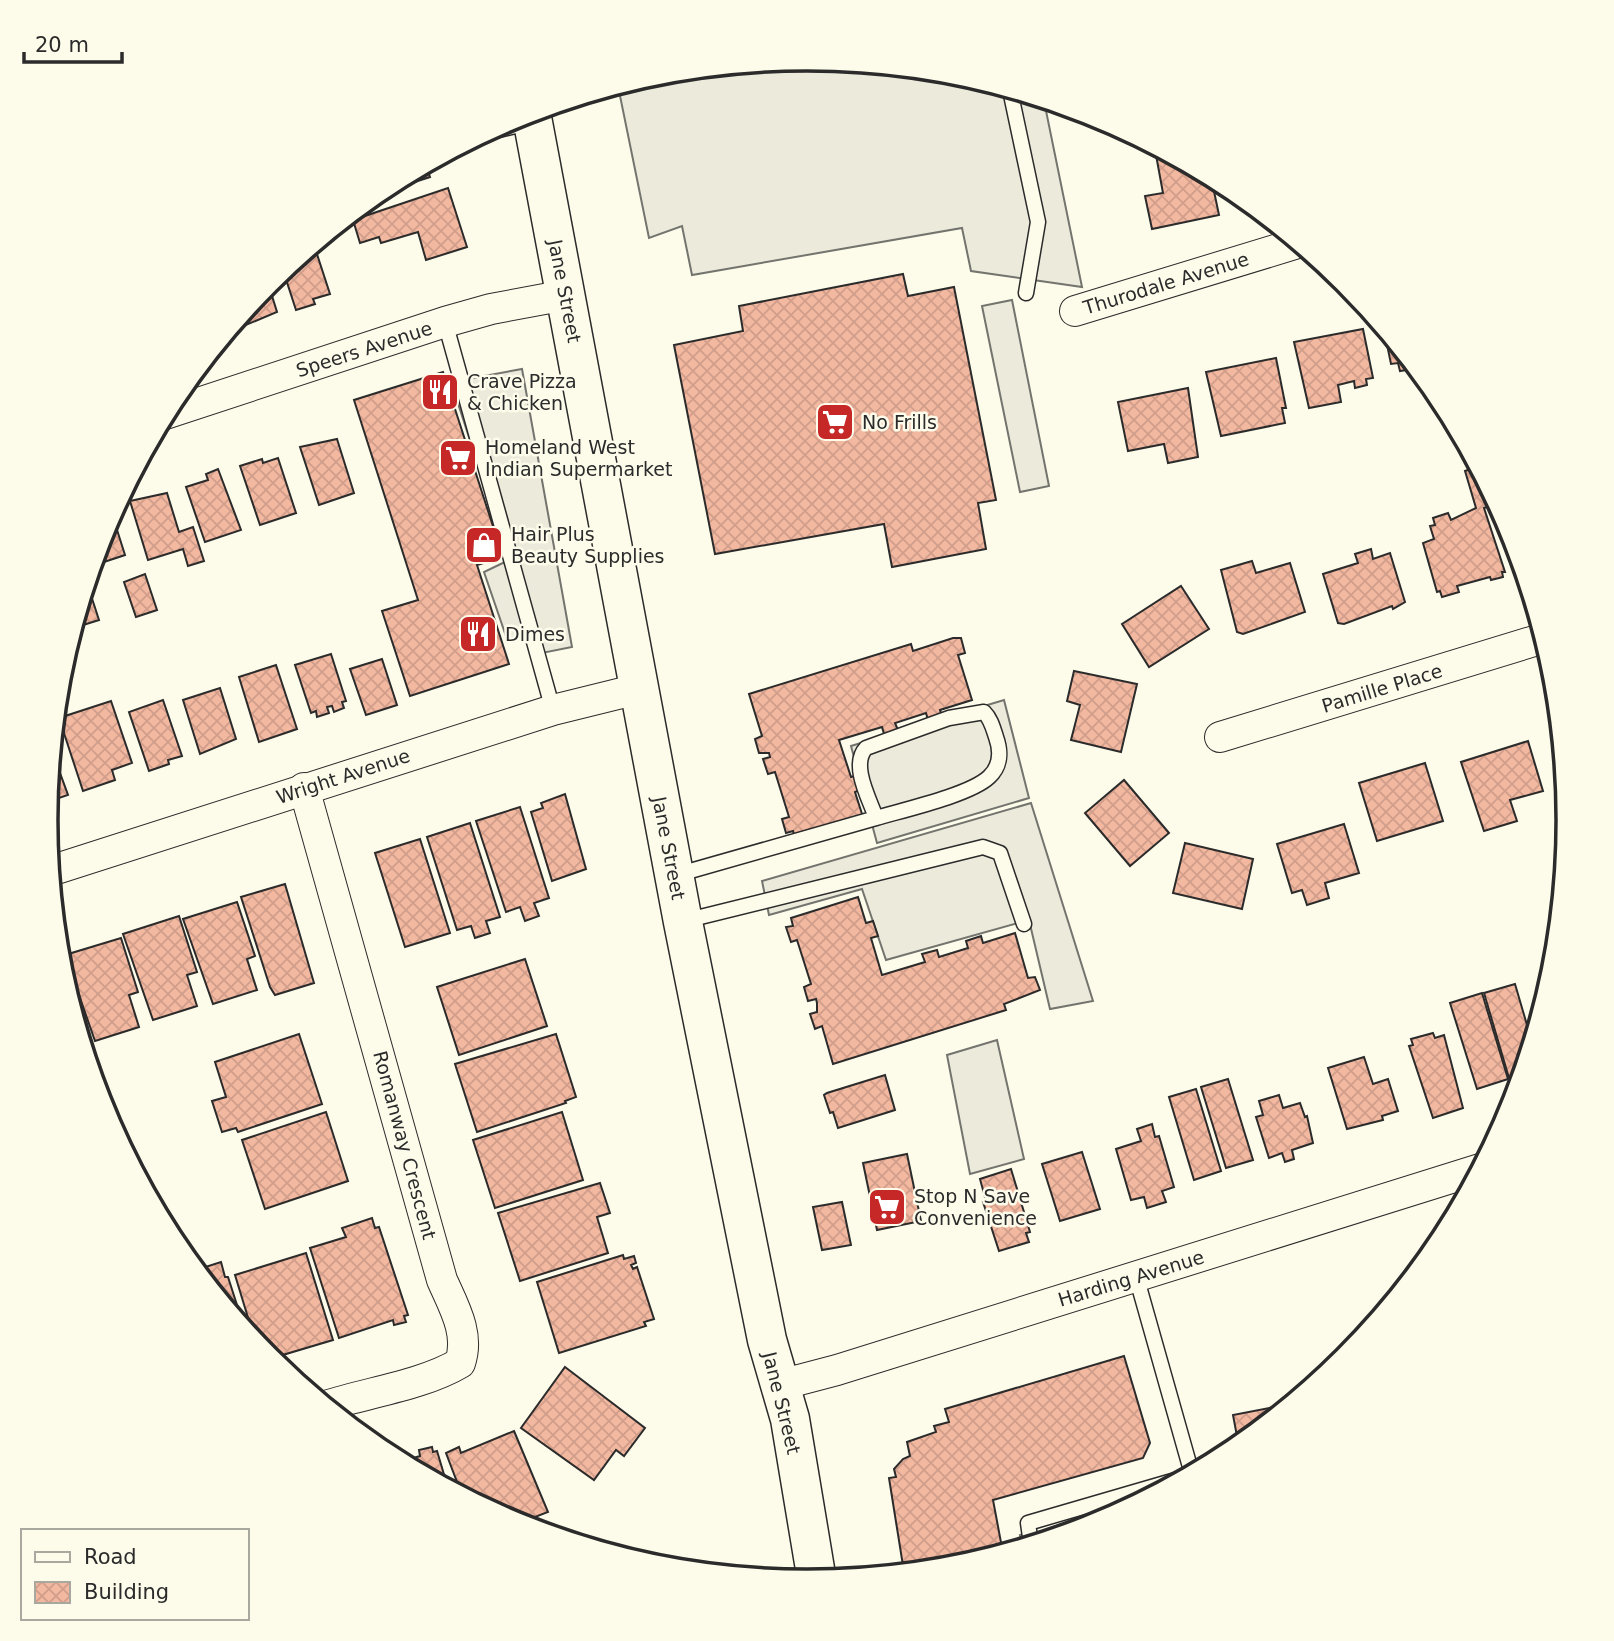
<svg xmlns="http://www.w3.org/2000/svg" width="1614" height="1641" font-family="'DejaVu Sans',sans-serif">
  <defs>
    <pattern id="building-cross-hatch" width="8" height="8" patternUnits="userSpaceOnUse" patternTransform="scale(1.75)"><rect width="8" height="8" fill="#f2b8a0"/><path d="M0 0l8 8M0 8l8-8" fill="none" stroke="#d09e8a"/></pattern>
  </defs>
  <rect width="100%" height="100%" fill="#fdfbea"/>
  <g fill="#eceadb" stroke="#74746e" stroke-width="2">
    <path d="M807,59l149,15 88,27 38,186 -111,-16 -9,-43 -270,47 -10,-49 -33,12 -31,-152 41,-12z"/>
    <path d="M1012,300l37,186 -29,6 -38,-186z"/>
    <path d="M522,369l50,278 -35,7 -13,-17 -16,5 -24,-70 25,-12 -58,-178z"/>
    <path d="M1004,700l25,98 -152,45 -26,-97z"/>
    <path d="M1031,803l62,198 -43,8 -21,-89 -143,40 -24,-71 -93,26 -7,-34z"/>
    <path d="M997,1040l27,119 -54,15 -23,-119z"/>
    <path d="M1106,1520l-8,4 -76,23 -2,-12z"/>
  </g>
  <g fill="url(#building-cross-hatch)" stroke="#2b2b2b" stroke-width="2">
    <path d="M1166,153l45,24 8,38 -67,14 -7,-33 18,-3 -7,-38z"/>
    <path d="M426,165l4,12 -56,18 10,-8z"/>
    <path d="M448,188l19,59 -41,13 -8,-28 -37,11 -2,-6 -19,6 -7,-23z"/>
    <path d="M314,245l16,49 -17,5 2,5 -19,6 -13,-40z"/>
    <path d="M903,274l5,22 46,-9 42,213 -18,3 8,46 -94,18 -8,-43 -169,30 -41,-209 69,-14 -4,-25z"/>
    <path d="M268,283l9,29 -36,15 -3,-8z"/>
    <path d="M1363,329l10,49 -7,1 1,6 -12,3 -1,-7 -16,4 3,17 -32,6 -15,-66z"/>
    <path d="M1384,330l29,34v5l-13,2 -2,-8 -7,1z"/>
    <path d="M1276,358l10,50h-4l3,15 -64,13 -15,-64z"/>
    <path d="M443,372l60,185 -26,8 32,99 -99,32 -28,-85 36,-11 -64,-200z"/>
    <path d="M1188,388l10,69 -30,6 -4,-19 -36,7 -10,-49z"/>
    <path d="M337,439l17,54 -35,12 -19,-58z"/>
    <path d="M278,458l18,55 -36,12 -20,-59 22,-7 1,4z"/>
    <path d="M1477,467l20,37 -13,4 21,64h-3l1,5 -12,3 -1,-3 -33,9 2,6 -17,5 -2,-6 -3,1 -14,-49 11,-4 -4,-13 5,-1 -2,-7 15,-5 3,7 25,-12 -11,-37z"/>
    <path d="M218,469l23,61 -36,12 -19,-55 22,-7 -2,-6z"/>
    <path d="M167,493l12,39 14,-5 11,34 -16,5 -5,-17 -35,11 -18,-59z"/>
    <path d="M112,514l13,41 -33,11 12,-37z"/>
    <path d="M1371,549l2,10 17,-6 15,49 -12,7 -1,-3 -48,18 -6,-1 -15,-49 35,-11 -3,-9z"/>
    <path d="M1252,561l4,12 34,-10 15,49 -62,22 -6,-2 -16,-62z"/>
    <path d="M145,574l12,36 -21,7 -12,-35z"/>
    <path d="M87,583l12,37 -19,6 -3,-10z"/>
    <path d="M1181,586l28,43 -60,38 -27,-43z"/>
    <path d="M953,638h8l4,15 -7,2 14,45 -32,10 2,6 -14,4 -2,-7 -31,10 3,7 -14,4 -2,-7 -43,13 12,37 7,-2 4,14 -7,3 8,25 -68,21 -2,-7 -7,2 -4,-14 7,-2 -14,-45 -7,2 -5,-15 7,-2 -1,-4h-10l-4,-14 7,-3 -13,-42 162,-50 2,7z"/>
    <path d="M331,654l15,47 -4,1 2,6 -10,4 -2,-6 -5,1 2,6 -12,4 -1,-6 -5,2 -16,-48z"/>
    <path d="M382,659l15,46 -31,10 -16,-46z"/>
    <path d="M276,665l21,64 -38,13 -20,-65z"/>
    <path d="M1074,671l63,13 -16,68 -50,-12 9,-35 -13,-4z"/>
    <path d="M220,688l16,51 -36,15 -17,-54z"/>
    <path d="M163,700l19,56 -14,4 1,4 -20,7 -20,-59z"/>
    <path d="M111,701l21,62 -20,7 3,10 -32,11 -24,-73z"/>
    <path d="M1528,741l15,50 -33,9 7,21 -33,10 -23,-69z"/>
    <path d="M52,751l16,44 -21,7z"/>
    <path d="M1425,763l18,58 -66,20 -18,-58z"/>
    <path d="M1124,780l45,53 -39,33 -45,-53z"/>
    <path d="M565,794l21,75 -34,12 -21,-69 12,-4 -2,-5z"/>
    <path d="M520,807l29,91 -15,5 5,13 -14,5 -5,-14 -14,5 -30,-91z"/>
    <path d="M470,823l30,94 -14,4 4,12 -15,5 -4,-12 -14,4 -30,-93z"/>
    <path d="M1344,824l15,49 -34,10 4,15 -22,7 -5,-15 -10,3 -15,-49z"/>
    <path d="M420,839l30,94 -45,14 -30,-94z"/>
    <path d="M1185,843l68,16 -11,50 -69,-16z"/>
    <path d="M285,884l29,99 -39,12 -5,-8 -29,-90z"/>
    <path d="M858,897l8,26 7,-2 5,15 -7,2 11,37 43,-13 -3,-8 15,-4 2,7 29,-9 -2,-7 15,-5 2,7 32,-10 13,45 7,-1 5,13 -36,14 2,6 -173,54 -11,-38 -7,3 -5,-15 7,-2v-9l-1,-4 -8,2 -4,-14 7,-3 -14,-44 -6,2 -5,-15 7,-1 -2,-8z"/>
    <path d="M237,902l18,54 -8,3 10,31 -44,14 -30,-85z"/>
    <path d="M179,916l18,56 -10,3 10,31 -44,14 -30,-86z"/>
    <path d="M121,938l17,54 -9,3 10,32 -44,14 -30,-86z"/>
    <path d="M62,955l17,55 -6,2 -13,-43 -1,-13z"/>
    <path d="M525,959l22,67 -88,29 -22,-68z"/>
    <path d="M1515,984l17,58 -10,32 -13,4 -25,-85z"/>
    <path d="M1482,993l26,86 -31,10 -27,-86z"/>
    <path d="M1433,1033l2,5 9,-3 19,73 -30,10 -24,-72 4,-1 -2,-6z"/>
    <path d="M299,1034l23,70 -84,28 -2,-4 -14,4 -10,-31 14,-4 -11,-35z"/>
    <path d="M556,1034l20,63 -11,4 1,2 -89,29 -22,-68z"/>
    <path d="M1364,1057l9,27 15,-5 10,32 -16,5 1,4 -36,9 -19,-61z"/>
    <path d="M885,1075l10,35 -57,18 -5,-16 -3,1 -6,-18 3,-2z"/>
    <path d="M1228,1079l25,81 -27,8 -25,-81z"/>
    <path d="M1196,1089l25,82 -27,9 -25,-83z"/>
    <path d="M1279,1095l4,13 17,-5 5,14 2,-1 6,27 -21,7 2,9 -9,3 -3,-9 -13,5 -13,-41 7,-2 -4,-14z"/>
    <path d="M326,1112l22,69 -83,28 -23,-69z"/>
    <path d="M562,1112l21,68 -88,28 -22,-68z"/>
    <path d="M1152,1124l3,13 4,-1 15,51 -12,4 4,11 -19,6 -3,-11 -13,3 -15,-51 25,-8 -4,-12z"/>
    <path d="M1082,1152l18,57 -40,12 -18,-57z"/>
    <path d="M907,1154l14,67 -44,9 -14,-67z"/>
    <path d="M1011,1169l19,63 -4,1 3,9 -30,9 -16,-49 3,-1 -6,-22z"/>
    <path d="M600,1183l10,30 -13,4 11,36 -88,28 -22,-68z"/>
    <path d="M842,1202l9,43 -29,5 -9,-43z"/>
    <path d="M372,1218l3,10 4,-1 29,88 -4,1 2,6 -12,3 -1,-5 -54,18 -29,-90 36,-11 -4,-9z"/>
    <path d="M306,1253l27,87 -57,17 2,6 -3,1 -19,-20 -21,-69z"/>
    <path d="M623,1255l1,4 10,-3 2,7 -5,2 2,4 4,-2 17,52 -10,3 2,4 -87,27 -22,-71z"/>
    <path d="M221,1262l4,15h3l17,53 -49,-60z"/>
    <path d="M1124,1356l26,87 -7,15 -150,42 10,53 -48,14 -51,5 -15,-94 7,-1 -2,-8 9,-10 7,-3 -3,-14 29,-10 -2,-6 15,-4 -4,-13z"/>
    <path d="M565,1367l80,61 -21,28 -8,-6 -22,30 -73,-52z"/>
    <path d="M1290,1404l-51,43 -6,-32z"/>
    <path d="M514,1431l34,81 -31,12 -55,-29 -16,-42 13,-6 2,6z"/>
    <path d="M432,1447l1,5 4,-1 11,37 -48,-26 20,-6 -1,-6z"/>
  </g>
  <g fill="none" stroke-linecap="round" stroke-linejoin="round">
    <defs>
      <g id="service">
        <path d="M1010,90l28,132 -12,71"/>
        <path d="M486,133l46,-11"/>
        <path d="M445,322l108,388"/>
        <path d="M676,875l200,-57c27,-8 94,-23 113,-41 12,-11 12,-26 7,-40 -3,-9 -5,-18 -12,-25l-35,6 -83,30c-16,17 4,52 10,70"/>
        <path d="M684,921l299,-74 17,6 24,71"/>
        <path d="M1136,1276l56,198"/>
        <path d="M1031,1544l-3,-21 158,-46"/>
      </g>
      <g id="minor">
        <path d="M1075,311l223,-68"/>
        <path d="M165,414l280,-92 46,-13 75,-14"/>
        <path d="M1220,737l324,-99"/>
        <path d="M304,788l138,492c12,27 28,54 18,83 -37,22 -91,29 -134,43"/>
        <path d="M50,871l503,-161 85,-21"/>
        <path d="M780,1385l57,-15 643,-201"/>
      </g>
      <path id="secondary" d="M531,112l152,810 84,418 23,79 27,162"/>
    </defs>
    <use href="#service" stroke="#2b2b2b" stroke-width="17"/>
    <use href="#minor" stroke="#2b2b2b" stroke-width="32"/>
    <use href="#secondary" stroke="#2b2b2b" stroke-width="41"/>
    <use href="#service" stroke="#fdfbea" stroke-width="14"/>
    <use href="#minor" stroke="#fdfbea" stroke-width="30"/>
    <use href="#secondary" stroke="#fdfbea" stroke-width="38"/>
  </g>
  <defs>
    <symbol id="restaurant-square" viewBox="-11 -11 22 22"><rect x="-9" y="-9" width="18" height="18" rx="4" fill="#c62828" stroke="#fdfbea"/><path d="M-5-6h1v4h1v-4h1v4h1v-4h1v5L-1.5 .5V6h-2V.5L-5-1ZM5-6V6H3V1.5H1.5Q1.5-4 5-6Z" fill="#fff"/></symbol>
    <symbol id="supermarket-square" viewBox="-11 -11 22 22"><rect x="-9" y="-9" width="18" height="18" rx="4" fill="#c62828" stroke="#fdfbea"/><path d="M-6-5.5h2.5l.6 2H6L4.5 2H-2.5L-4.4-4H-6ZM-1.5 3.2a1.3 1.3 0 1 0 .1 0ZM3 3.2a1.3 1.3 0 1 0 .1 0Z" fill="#fff"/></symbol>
    <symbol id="shop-square" viewBox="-11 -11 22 22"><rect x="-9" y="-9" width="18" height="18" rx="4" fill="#c62828" stroke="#fdfbea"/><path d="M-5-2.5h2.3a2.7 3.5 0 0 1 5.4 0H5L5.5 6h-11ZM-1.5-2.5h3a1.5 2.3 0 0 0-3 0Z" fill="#fff"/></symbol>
  </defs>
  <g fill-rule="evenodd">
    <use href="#restaurant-square" x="418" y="370" width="44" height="44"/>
    <use href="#supermarket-square" x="813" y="400" width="44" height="44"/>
    <use href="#supermarket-square" x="436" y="436" width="44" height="44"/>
    <use href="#shop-square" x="462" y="523" width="44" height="44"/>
    <use href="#restaurant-square" x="456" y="612" width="44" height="44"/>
    <use href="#supermarket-square" x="865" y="1185" width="44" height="44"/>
  </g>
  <g text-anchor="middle" stroke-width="5" stroke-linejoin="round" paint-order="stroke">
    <g font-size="19" fill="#2b2b2b" stroke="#fdfbea">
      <text transform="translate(1166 283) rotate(-17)" y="7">Thurodale Avenue</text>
      <text transform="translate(565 291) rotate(79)" y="7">Jane Street</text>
      <text transform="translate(364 349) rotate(-18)" y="7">Speers Avenue</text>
      <text transform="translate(1382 688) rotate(-17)" y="7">Pamille Place</text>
      <text transform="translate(343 776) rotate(-18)" y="7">Wright Avenue</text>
      <text transform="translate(669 848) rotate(79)" y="7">Jane Street</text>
      <text transform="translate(405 1145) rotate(75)" y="7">Romanway Crescent</text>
      <text transform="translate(1131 1278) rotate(-17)" y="7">Harding Avenue</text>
      <text transform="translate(782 1403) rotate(76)" y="7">Jane Street</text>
    </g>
    <g font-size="19" fill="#2b2b2b" stroke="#fdfbea" text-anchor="start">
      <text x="467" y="388">Crave Pizza<tspan x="467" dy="22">&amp; Chicken</tspan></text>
      <text x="862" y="429">No Frills</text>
      <text x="485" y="454">Homeland West<tspan x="485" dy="22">Indian Supermarket</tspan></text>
      <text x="511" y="541">Hair Plus<tspan x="511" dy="22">Beauty Supplies</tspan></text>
      <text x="505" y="641">Dimes</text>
      <text x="914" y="1203">Stop N Save<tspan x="914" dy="22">Convenience</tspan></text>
    </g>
  </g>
  <path d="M0 0H1614V1641H0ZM58 820a749 749 0 1 1 1498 0a749 749 0 1 1-1498 0Z" fill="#fdfbea" fill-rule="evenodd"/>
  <path fill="none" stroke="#2b2b2b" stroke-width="3.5" d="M58 820a749 749 0 1 1 1498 0a749 749 0 1 1-1498 0Z"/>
  <rect x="21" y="1529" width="228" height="91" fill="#fdfbea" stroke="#a9a89e" stroke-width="2"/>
  <rect x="35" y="1552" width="35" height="10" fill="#fdfbea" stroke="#a9a89e" stroke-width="2"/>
  <text x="84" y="1564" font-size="21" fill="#2b2b2b">Road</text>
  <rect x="35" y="1582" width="35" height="21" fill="url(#building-cross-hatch)" stroke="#a9a89e" stroke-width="2"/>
  <text x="84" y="1599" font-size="21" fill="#2b2b2b">Building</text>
  <path d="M24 52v10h98v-10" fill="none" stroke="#2b2b2b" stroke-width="3.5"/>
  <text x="35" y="52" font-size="21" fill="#2b2b2b" stroke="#fdfbea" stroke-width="5" paint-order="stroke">20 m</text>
</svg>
